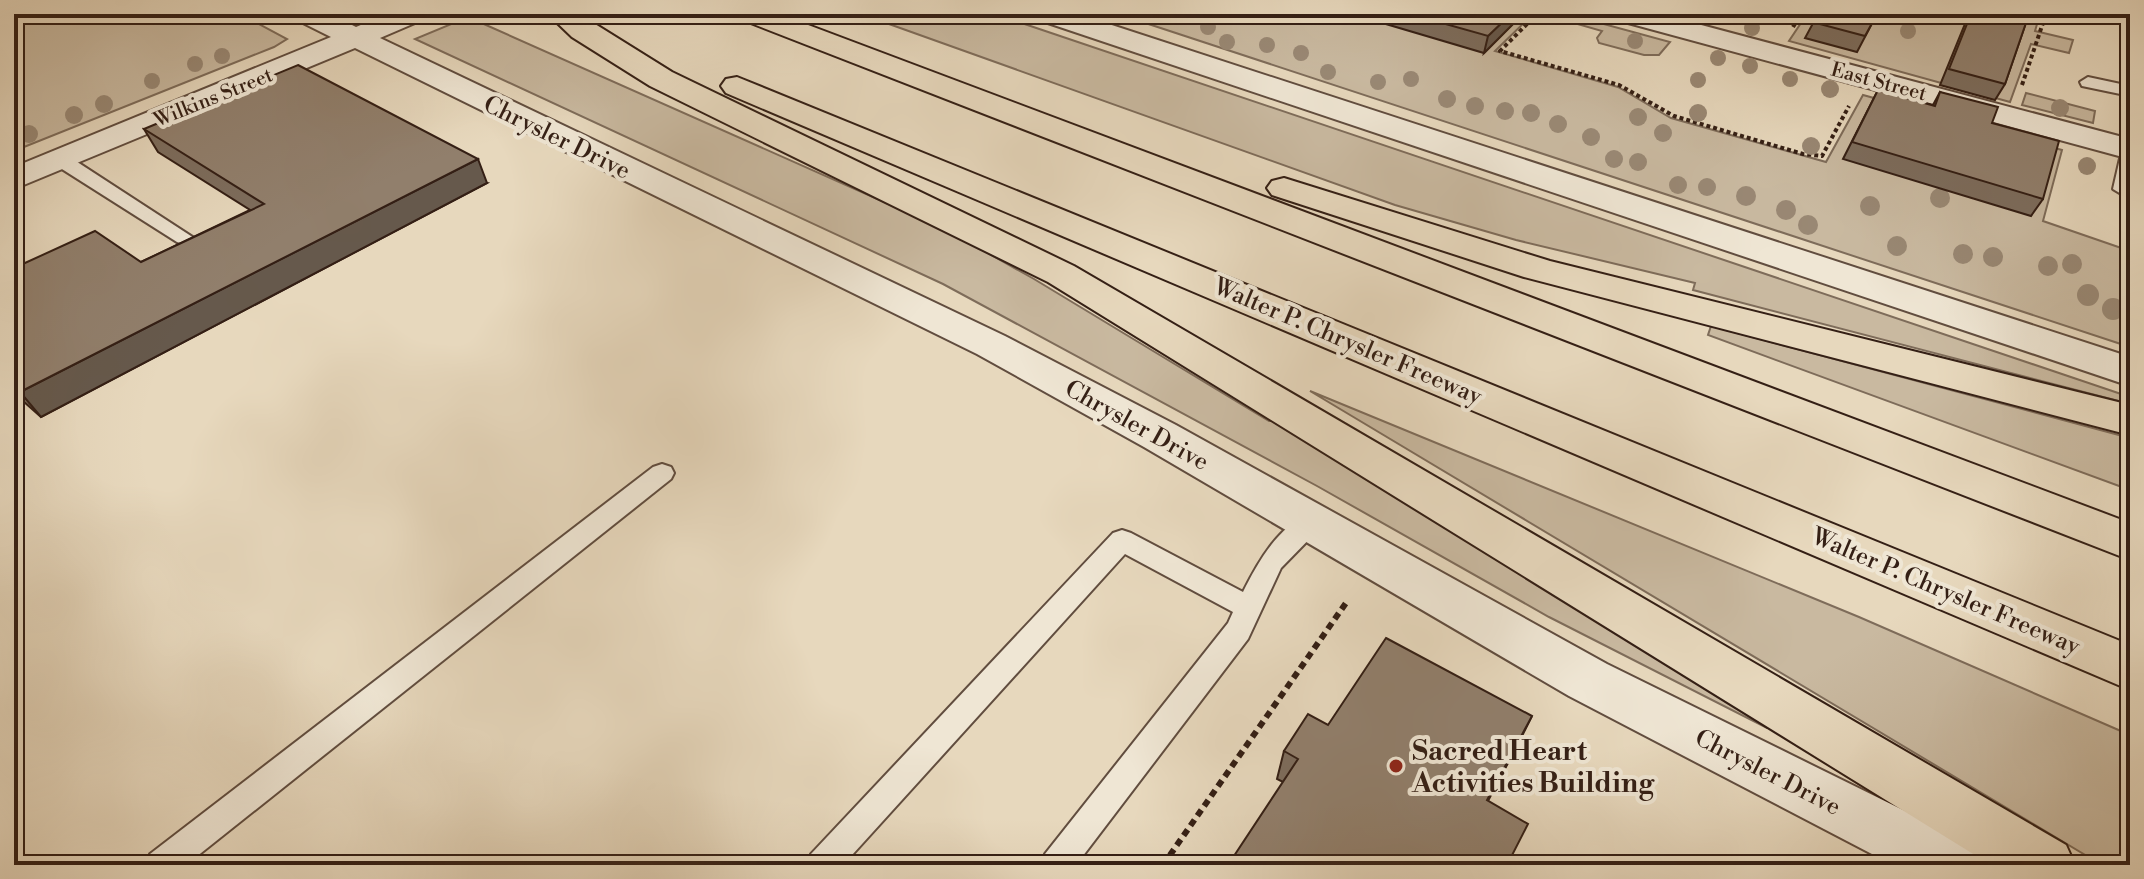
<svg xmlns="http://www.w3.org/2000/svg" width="2144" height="879" font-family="'Libre Bodoni',serif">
  <rect width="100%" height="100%" fill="#e7d8bd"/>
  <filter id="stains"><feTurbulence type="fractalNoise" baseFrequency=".0025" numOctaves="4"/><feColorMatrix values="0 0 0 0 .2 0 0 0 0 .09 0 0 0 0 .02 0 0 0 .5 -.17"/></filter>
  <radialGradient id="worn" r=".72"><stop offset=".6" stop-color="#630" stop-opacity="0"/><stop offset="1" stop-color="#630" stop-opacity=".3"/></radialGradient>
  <g fill="#c9b9a0" stroke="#7e6c5a" stroke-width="2">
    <path d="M14,14h226l47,25 -13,8 -260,104z"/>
    <path d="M861,14h134l1135,383v7l-437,-114 2,-7 -179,-43 -121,-35z"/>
    <path d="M1118,14h415l-38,37 123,36 53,31 155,44 37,-67 199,55 -19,71 87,30v96z"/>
    <path d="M1543,14h24l103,28 -11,13h-15l-45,-12 -2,-5 5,-7z"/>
    <path d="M1807,14h233l-5,17 38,9 -4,13 -38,-9 -21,58 -221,-61z"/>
    <path d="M468,17l479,213 87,49 235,142 11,-1 495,307 -8,1 -218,-111 -232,-131 -374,-202 -528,-245z"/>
    <path d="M2026,93l69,18 -2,12 -71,-18z"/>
    <path d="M1711,326l419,112v52l-422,-155z"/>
    <path d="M1310,391l549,226 271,118v130h-28z"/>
  </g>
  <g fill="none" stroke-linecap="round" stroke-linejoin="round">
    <defs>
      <g id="service">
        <path d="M2088,77l42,9v10l-48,-10 -2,-4z"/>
        <path d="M2130,149v44l-7,2 -10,-6 8,-35z"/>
        <path d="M61,154l7,2 126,82 -10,6 -7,-2 -123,-78 -2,-4 2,-4z"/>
        <path d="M662,464l9,3 3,6 -3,6 -485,386h-41l5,-11 503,-387z"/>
        <path d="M1311,514l9,3 4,7 -43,44 -33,71 -172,226h-36l5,-11 183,-231 5,-11 -108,-58 -282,311h-37l5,-11 302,-321 9,-3 9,3 112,59c14,-28 36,-68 68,-78z"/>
      </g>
      <g id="minor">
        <path d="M293,14h37l26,13 31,-13h39l-4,6 -42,18 625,298 171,89 431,239 367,181 9,20h-90l-324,-169 -425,-249 -167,-93 -622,-306 -341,141v-22l317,-130 -34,-17z"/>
        <path d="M1035,14h43l1052,343v29l-1091,-366z"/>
        <path d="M1613,14h47l470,125v20l-513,-139z"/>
      </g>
      <g id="motorway">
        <path d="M548,14h31l93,58 402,194 992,579 9,20h-84l-943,-583 -398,-196 -78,-49z"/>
        <path d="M739,14h40l1351,509v37l-1387,-540z"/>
        <path d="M737,77l1393,568v45l-1404,-597 -5,-7 5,-7z"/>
        <path d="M1284,178l266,83 580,144v30l-606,-158 -252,-82 -5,-7 5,-7z"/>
      </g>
    </defs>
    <use href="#service" stroke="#614d3f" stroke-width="4"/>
    <use href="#minor" stroke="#614d3f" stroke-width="4"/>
    <use href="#motorway" stroke="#341f15" stroke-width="4"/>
    <g stroke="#341f15" stroke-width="4" stroke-dasharray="4 3" stroke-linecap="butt">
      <path d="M1537,14l-37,37 119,34 55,31 129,38 19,2 27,-50"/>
      <path d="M1793,27l8,-13"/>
      <path d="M2022,85l24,-71"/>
    </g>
    <path stroke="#341f15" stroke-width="6" stroke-dasharray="7 5" stroke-linecap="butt" d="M1163,865l185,-265"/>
    <use href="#service" fill="#efe6d4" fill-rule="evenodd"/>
    <use href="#minor" fill="#efe6d4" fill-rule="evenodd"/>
    <use href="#motorway" fill="#e7d8bd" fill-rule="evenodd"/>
  </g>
  <g fill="#998874">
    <circle cx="1208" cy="27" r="8"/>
    <circle cx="1752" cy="28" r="8"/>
    <circle cx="1908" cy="31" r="8"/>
    <circle cx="1635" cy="41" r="8"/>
    <circle cx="1227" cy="42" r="8"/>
    <circle cx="1267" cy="45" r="8"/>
    <circle cx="1301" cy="53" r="8"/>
    <circle cx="222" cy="56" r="8"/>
    <circle cx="1718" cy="58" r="8"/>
    <circle cx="195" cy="64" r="8"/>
    <circle cx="1750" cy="66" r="8"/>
    <circle cx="1328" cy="72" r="8"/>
    <circle cx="1411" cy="79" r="8"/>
    <circle cx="1790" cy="79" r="8"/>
    <circle cx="1698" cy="80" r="8"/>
    <circle cx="152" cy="81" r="8"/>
    <circle cx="1378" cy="82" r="8"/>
    <circle cx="1830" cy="89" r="9"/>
    <circle cx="1447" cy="99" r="9"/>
    <circle cx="104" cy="104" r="9"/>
    <circle cx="1475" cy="106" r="9"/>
    <circle cx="2060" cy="108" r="9"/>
    <circle cx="1505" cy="111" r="9"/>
    <circle cx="1531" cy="113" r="9"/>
    <circle cx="1698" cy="113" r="9"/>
    <circle cx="74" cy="115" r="9"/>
    <circle cx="1638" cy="117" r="9"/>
    <circle cx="1558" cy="124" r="9"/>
    <circle cx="1663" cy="133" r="9"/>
    <circle cx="29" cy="134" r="9"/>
    <circle cx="1591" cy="137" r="9"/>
    <circle cx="1811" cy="146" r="9"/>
    <circle cx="1614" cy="159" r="9"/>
    <circle cx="1638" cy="162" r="9"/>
    <circle cx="2087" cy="166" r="9"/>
    <circle cx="1678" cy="185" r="9"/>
    <circle cx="1707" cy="187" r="9"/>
    <circle cx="1746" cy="196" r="10"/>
    <circle cx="1940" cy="198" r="10"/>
    <circle cx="1870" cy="206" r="10"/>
    <circle cx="1786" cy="210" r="10"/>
    <circle cx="1808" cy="225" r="10"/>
    <circle cx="1897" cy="246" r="10"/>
    <circle cx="1963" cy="254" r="10"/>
    <circle cx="1993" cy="257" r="10"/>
    <circle cx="2072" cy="264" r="10"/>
    <circle cx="2048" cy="266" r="10"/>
    <circle cx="2088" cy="295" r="11"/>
    <circle cx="2113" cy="309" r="11"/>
  </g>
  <g fill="#7d6d5d" stroke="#341f15" stroke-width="2">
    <path d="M1352,14h171l-39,39z"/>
    <path d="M1818,14h59l-20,38 -52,-14z"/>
    <path d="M1969,14h60l-24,70 -10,16 -55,-15z"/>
    <path d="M1878,90l55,15 7,-13 52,31 51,76 -12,17 -188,-57z"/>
    <path d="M144,129l343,54 -446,234 -27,-24v-125l127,-6 109,-52 -92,-58z"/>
    <path d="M1328,725l190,19 -30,57 -205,-19 -6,-3 7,-28z"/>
  </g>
  <g fill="#66594c" stroke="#341f15" stroke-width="2">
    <path d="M1511,14h12l-39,39 4,-17z"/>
    <path d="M478,159l9,24 -446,234 -21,-25z"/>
    <path d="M1532,716l-14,28 -45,83 14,-27z"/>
  </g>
  <g fill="#917f6c" stroke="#341f15" stroke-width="2">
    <path d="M1410,14h101l-23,22z"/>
    <path d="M1818,14h59l-12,22 -53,-14z"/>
    <path d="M1971,14h58l-24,70 -56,-15z"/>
    <path d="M298,65l180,94 -458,233 -6,-5v-119l81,-37 46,31 123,-58 -120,-75z"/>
    <path d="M1878,90l57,16 5,-14 58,15 -6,16 67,18 -16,58 -191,-57z"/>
    <path d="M1386,638l146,78 -45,84 41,24 -21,41h-279l70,-106 -14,-8 24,-37 20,11z"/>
  </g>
  <circle fill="#8f2418" stroke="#efe6d4" stroke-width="3" cx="1396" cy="766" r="8"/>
  <g text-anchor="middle" stroke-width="8" stroke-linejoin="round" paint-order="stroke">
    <g font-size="20" fill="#341f15" stroke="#efe6d4">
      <text transform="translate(1879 81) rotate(15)" y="7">East Street</text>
      <text transform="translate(213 97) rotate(-22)" y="7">Wilkins Street</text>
    </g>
    <g font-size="24" fill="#341f15" stroke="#efe6d4">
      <text transform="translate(557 137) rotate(26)" y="8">Chrysler Drive</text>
      <text transform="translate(1348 341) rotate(23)" y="8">Walter P. Chrysler Freeway</text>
      <text transform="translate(1137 425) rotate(29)" y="8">Chrysler Drive</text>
      <text transform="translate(1946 591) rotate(23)" y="8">Walter P. Chrysler Freeway</text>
      <text transform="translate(1768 772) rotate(27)" y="8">Chrysler Drive</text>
    </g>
    <g font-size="28" font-weight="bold" fill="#341f15" stroke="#efe6d4" text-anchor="start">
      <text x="1412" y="760">Sacred Heart<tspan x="1412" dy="32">Activities Building</tspan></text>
    </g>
  </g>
  <rect width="2144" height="879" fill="none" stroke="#e7d8bd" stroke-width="48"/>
  <rect x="16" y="16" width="2112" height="847" fill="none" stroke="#341f15" stroke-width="4"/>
  <rect x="24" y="24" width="2096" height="831" fill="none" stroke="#341f15" stroke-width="2"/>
  <rect width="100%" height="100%" filter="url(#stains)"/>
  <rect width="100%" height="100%" fill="url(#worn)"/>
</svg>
